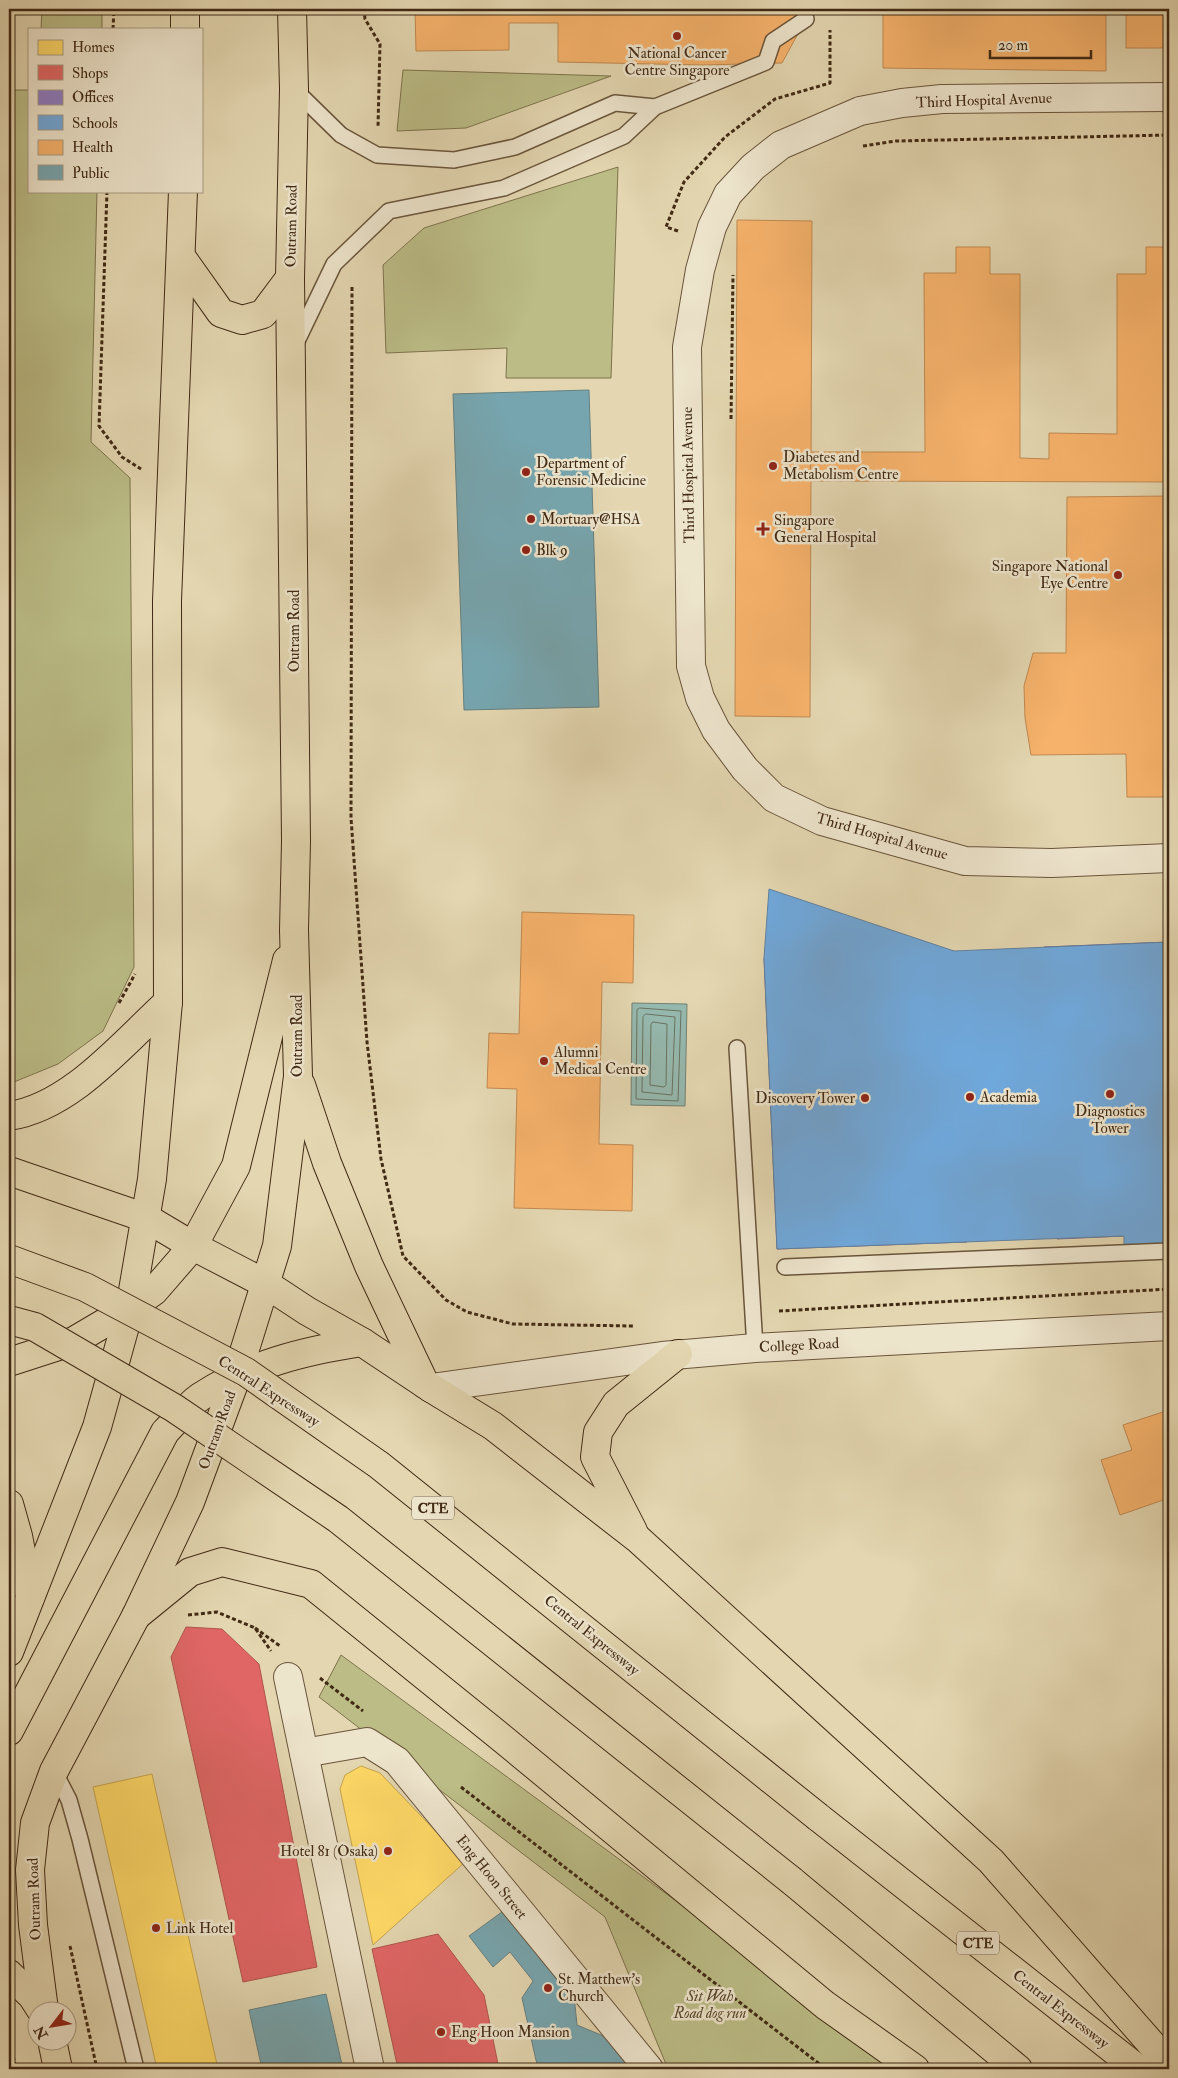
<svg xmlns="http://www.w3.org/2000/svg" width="1178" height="2078" font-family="'IM FELL Double Pica',serif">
  <rect width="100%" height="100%" fill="#e3d6b0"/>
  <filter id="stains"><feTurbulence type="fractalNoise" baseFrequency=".004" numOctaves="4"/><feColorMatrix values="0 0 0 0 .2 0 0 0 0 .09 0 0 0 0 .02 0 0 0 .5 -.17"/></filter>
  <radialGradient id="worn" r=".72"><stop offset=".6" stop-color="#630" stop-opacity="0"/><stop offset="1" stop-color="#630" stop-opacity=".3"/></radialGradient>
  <g fill="#bbbc86" stroke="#7e734d">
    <path d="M42,9h60v20h-61z"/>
    <path d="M403,70l208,6 -145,52 -69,3z"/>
    <path d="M9,90h20v101h68l-6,251 39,36 4,489 -31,64 -45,33 -49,20z"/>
    <path d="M618,167l-7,211h-105l1,-30 -121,5 -3,-88 41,-37z"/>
    <path d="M341,1655l564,414h-237l-63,-152 -286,-220z"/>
  </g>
  <path fill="#95b9af" stroke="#738071" d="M632,1003l55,1 -2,102 -54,-1z"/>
  <g fill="#ffd966" stroke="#c6a44d">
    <path d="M361,1766l19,7 85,89 -92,83 -33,-156 5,-14z"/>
    <path d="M152,1774l66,295h-61l-64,-282z"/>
  </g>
  <g fill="#e06666" stroke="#b0544d">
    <path d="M186,1627l36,2 37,35 58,303 -74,15 -72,-325z"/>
    <path d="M438,1934l46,61 15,74h-101l-26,-120z"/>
  </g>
  <g fill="#8e7cc3" stroke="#77638e">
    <path d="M1169,942v292l-112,5 -13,-292z"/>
    <path d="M954,951l13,291 -190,7 -13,-291z"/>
  </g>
  <path fill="#6fa8dc" stroke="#6182a0" d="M769,889l185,62 215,-9v307l-45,1v-14l-347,13 -13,-291z"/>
  <g fill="#f6b26b" stroke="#c08951">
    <path d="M415,9h393l-2,10 -24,44 -79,2 -145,-3v-39h-49v27l-93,1z"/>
    <path d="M883,9h223v62l-223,-3z"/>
    <rect x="1126" y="9" width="43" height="39"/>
    <path d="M737,220l75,1 -2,496 -75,-1z"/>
    <path d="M956,247h34v27h30v184l29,1v-26l68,1v-160h29v-27h23v235l-359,-1 1,-29h114l-1,-179h32z"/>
    <path d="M1169,496v301h-42l-1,-43 -95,1 -6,-37 -1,-32 9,-33h33l1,-156z"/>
    <path d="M522,912l112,3 -1,68 -31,-1 -3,162 34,1 -1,66 -118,-3 3,-119 -30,-1 2,-55 30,1z"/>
    <path d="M1169,1410v88l-49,17 -19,-55 31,-10 -9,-25z"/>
  </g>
  <g fill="#76a5af" stroke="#668080">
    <path d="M9,9h3l-1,36h-2z"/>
    <path d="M589,390l10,317 -135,3 -11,-316z"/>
    <path d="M506,1909l68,86 3,30 48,20 6,24h-93l-16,-71 11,-17 -23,-29 -17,15 -24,-31z"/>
    <path d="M326,1994l17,75h-81l-13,-59z"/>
  </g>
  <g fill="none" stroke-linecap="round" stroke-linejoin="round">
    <g stroke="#6b7262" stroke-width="1">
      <path d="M640,1008l41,3 -3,90 -42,-2 1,-89z"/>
      <path d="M646,1014l29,3 -3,78 -30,-3 1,-75z"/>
      <path d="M653,1022l14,2 -1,61 -2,2 -14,-2 1,-60z"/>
    </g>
    <defs>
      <g id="service">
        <path d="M294,89l47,46 36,20 77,5 61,-13 100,-44 40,4"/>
        <path d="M296,343l38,-79 55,-53 115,-23 120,-52 31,-29 111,-45 7,-21 33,-22"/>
        <path d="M737,1048l18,300"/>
        <path d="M785,1267l384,-16"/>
        <path d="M54,1771l15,29 11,39 56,230"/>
      </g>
      <g id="minor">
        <path d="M1169,97l-227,2 -40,4 -42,8 -79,34 -28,22 -25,27 -16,33 -12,43 -13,77 4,319 9,32 16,32 29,39 29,29 48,23 143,40 87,2 117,-5"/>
        <path d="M431,1388l231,-32 93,-8 414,-22"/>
        <path d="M288,1677l82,392"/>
        <path d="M304,1753l63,-11 30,19 252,308"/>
      </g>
      <g id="primary">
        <path d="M185,29v-20"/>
        <path d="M182,258l39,55 21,7 21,-6 27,-36"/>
        <path d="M301,1085l26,78 42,103 56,118"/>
        <path d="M9,1116c62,-9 114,-73 159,-114"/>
        <path d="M9,1171l137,47 47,28 73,38 41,27 55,31 69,46"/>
        <path d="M9,1362l65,-21 56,-33 24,-17 39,-45 43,-80 51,-206"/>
        <path d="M9,1504l9,32 12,62"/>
        <path d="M9,1652l88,-225 33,-119 22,-129 16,-177 -1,-401 16,-410"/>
        <path d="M9,1731l156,-299c11,-11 22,-26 35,-35 51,-33 103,-46 162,-55"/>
        <path d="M9,1974l23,22 9,14"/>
        <path d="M44,2010l-11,-85 -3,-55 5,-47 19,-52 82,-155 54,-114 46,-124 41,-132 21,-170 -4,-146 2,-89 -6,-563 4,-189 -2,-80"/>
        <path d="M52,2040l6,29"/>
      </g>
      <g id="motorway">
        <path d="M431,1388l62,38 145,113 353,322 178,203"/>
        <path d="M633,1531l-38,-74 3,-25 18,-28 62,-50"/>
        <path d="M136,1616l54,-44 32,-10 89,22 187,151 327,270 90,64"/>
        <path d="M818,1817l320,252"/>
        <path d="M792,1881l226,188"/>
      </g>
    </defs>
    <use href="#service" stroke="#6a553b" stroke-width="18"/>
    <use href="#minor" stroke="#6a553b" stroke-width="30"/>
    <use href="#primary" stroke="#412a14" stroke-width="30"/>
    <use href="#motorway" stroke="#412a14" stroke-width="30"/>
    <g stroke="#412a14" stroke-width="3" stroke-dasharray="4 2.5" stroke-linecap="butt">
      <path d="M364,9l1,10 15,25 -2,83"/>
      <path d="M113,29l1,-20"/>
      <path d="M863,146l33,-5 273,-6"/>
      <path d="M107,191l-8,235 23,31 19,12"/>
      <path d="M678,231l-12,-4 18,-45 41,-45 50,-38 55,-16v-53"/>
      <path d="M352,287l-1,531 16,224 14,117 22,97 43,44 21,12 46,12 120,2"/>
      <path d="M731,419l2,-144"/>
      <path d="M119,1003l16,-29"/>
      <path d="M779,1311l390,-22"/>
      <path d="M188,1615l29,-3 38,16 16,23"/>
      <path d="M255,1628l25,18"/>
      <path d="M320,1678l43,33"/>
      <path d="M461,1787l365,282"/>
      <path d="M70,1946l27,123"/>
      <path d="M9,2037l7,32"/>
    </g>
    <use href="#service" stroke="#ede4cc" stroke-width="15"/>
    <use href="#minor" stroke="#ede4cc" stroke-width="28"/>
    <use href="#primary" stroke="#e3d6b0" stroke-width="28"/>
    <use href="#motorway" stroke="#e3d6b0" stroke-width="28"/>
    <defs>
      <g id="motorway-bridge">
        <path d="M9,1259l76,28 161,85 133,93 439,352"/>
        <path d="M9,1320l26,7 139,81 164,111 454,362"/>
      </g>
    </defs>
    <use href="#motorway-bridge" stroke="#412a14" stroke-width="30" stroke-linecap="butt"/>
    <use href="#motorway-bridge" stroke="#e3d6b0" stroke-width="28"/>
  </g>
  <g fill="#8f2418" stroke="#ede4cc" stroke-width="2">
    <circle cx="677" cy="36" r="5"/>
    <circle cx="773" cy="466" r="5"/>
    <circle cx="526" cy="472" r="5"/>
    <circle cx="531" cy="519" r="5"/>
    <path d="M760.5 521.5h5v5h5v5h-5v5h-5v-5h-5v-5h5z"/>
    <circle cx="526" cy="550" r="5"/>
    <circle cx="1118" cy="575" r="5"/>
    <circle cx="544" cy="1061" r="5"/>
    <circle cx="1110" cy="1094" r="5"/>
    <circle cx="970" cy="1097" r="5"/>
    <circle cx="865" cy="1098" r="5"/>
    <circle cx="388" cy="1851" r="5"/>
    <circle cx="156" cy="1928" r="5"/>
    <circle cx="548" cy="1988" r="5"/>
    <circle cx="441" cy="2032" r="5"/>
  </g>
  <g text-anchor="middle" stroke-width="5" stroke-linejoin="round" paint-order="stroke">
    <g fill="#ede4cc" stroke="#75624b" stroke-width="1">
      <rect x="412" y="1496.5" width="42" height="23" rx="4"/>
      <rect x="957" y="1931.5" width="42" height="23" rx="4"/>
    </g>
    <g font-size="14" font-weight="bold" fill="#412a14">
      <text x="433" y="1513">CTE</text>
      <text x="978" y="1948">CTE</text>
    </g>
    <g font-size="15" fill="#412a14" stroke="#ede4cc" text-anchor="start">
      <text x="677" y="58" text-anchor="middle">National Cancer<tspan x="677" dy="17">Centre Singapore</tspan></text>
      <text x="783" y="462">Diabetes and<tspan x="783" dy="17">Metabolism Centre</tspan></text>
      <text x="536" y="468">Department of<tspan x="536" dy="17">Forensic Medicine</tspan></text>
      <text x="541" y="524">Mortuary@HSA</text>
      <text x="774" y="525">Singapore<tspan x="774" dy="17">General Hospital</tspan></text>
      <text x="536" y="555">Blk 9</text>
      <text x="1108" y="571" text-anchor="end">Singapore National<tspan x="1108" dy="17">Eye Centre</tspan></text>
      <text x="554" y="1057">Alumni<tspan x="554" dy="17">Medical Centre</tspan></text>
      <text x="980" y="1102">Academia</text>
      <text x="855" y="1103" text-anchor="end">Discovery Tower</text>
      <text x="1110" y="1116" text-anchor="middle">Diagnostics<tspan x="1110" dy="17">Tower</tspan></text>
      <text x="378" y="1856" text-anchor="end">Hotel 81 (Osaka)</text>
      <text x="166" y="1933">Link Hotel</text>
      <text x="558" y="1984">St. Matthew's<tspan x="558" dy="17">Church</tspan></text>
      <text x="451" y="2037">Eng Hoon Mansion</text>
    </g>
    <g font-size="15" fill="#412a14" stroke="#ede4cc">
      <text transform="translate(984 100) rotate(-2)" y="5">Third Hospital Avenue</text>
      <text transform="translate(291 226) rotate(-89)" y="5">Outram Road</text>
      <text transform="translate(688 475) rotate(-91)" y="5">Third Hospital Avenue</text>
      <text transform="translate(294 631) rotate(-90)" y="5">Outram Road</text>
      <text transform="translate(882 836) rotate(16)" y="5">Third Hospital Avenue</text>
      <text transform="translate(297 1036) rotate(-90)" y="5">Outram Road</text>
      <text transform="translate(799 1345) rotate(-3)" y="5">College Road</text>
      <text transform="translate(269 1391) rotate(33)" y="5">Central Expressway</text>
      <text transform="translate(217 1430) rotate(-70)" y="5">Outram Road</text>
      <text transform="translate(592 1635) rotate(39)" y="5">Central Expressway</text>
      <text transform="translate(492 1877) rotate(51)" y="5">Eng Hoon Street</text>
      <text transform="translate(34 1899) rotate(-92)" y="5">Outram Road</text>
      <text transform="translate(1061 2009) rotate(38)" y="5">Central Expressway</text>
    </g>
    <g font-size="15" font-style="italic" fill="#59472b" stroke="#ede4cc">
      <text x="710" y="2001">Sit Wah<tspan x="710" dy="17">Road dog run</tspan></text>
    </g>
  </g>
  <rect width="1178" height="2078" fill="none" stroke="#e3d6b0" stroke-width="30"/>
  <rect x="10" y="10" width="1158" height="2058" fill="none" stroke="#412a14" stroke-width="2.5"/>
  <rect x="15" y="15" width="1148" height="2048" fill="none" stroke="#412a14"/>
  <rect x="28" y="28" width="175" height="165" fill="#ede4cc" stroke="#a89a82"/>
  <rect x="38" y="40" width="25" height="15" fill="#ffd966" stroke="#a89a82"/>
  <text x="72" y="52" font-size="15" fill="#412a14">Homes</text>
  <rect x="38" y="65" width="25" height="15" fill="#e06666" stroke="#a89a82"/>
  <text x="72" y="78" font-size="15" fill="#412a14">Shops</text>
  <rect x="38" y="90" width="25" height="15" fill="#8e7cc3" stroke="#a89a82"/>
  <text x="72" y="102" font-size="15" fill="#412a14">Offices</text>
  <rect x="38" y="115" width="25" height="15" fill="#6fa8dc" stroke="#a89a82"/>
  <text x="72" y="128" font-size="15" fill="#412a14">Schools</text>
  <rect x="38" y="140" width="25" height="15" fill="#f6b26b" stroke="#a89a82"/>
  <text x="72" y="152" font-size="15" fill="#412a14">Health</text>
  <rect x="38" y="165" width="25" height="15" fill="#76a5af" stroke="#a89a82"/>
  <text x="72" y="178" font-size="15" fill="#412a14">Public</text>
  <g transform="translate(52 2026) rotate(239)"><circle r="24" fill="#ede4cc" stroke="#a89a82"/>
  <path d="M0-4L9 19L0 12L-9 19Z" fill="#8f2418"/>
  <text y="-8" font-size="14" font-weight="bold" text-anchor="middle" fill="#412a14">N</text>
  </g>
  <path d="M990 50v8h101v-8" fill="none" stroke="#412a14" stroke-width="2.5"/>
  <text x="998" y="50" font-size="15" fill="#412a14" stroke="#ede4cc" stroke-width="4" paint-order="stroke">20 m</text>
  <rect width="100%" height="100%" filter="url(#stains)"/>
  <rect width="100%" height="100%" fill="url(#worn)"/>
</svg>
